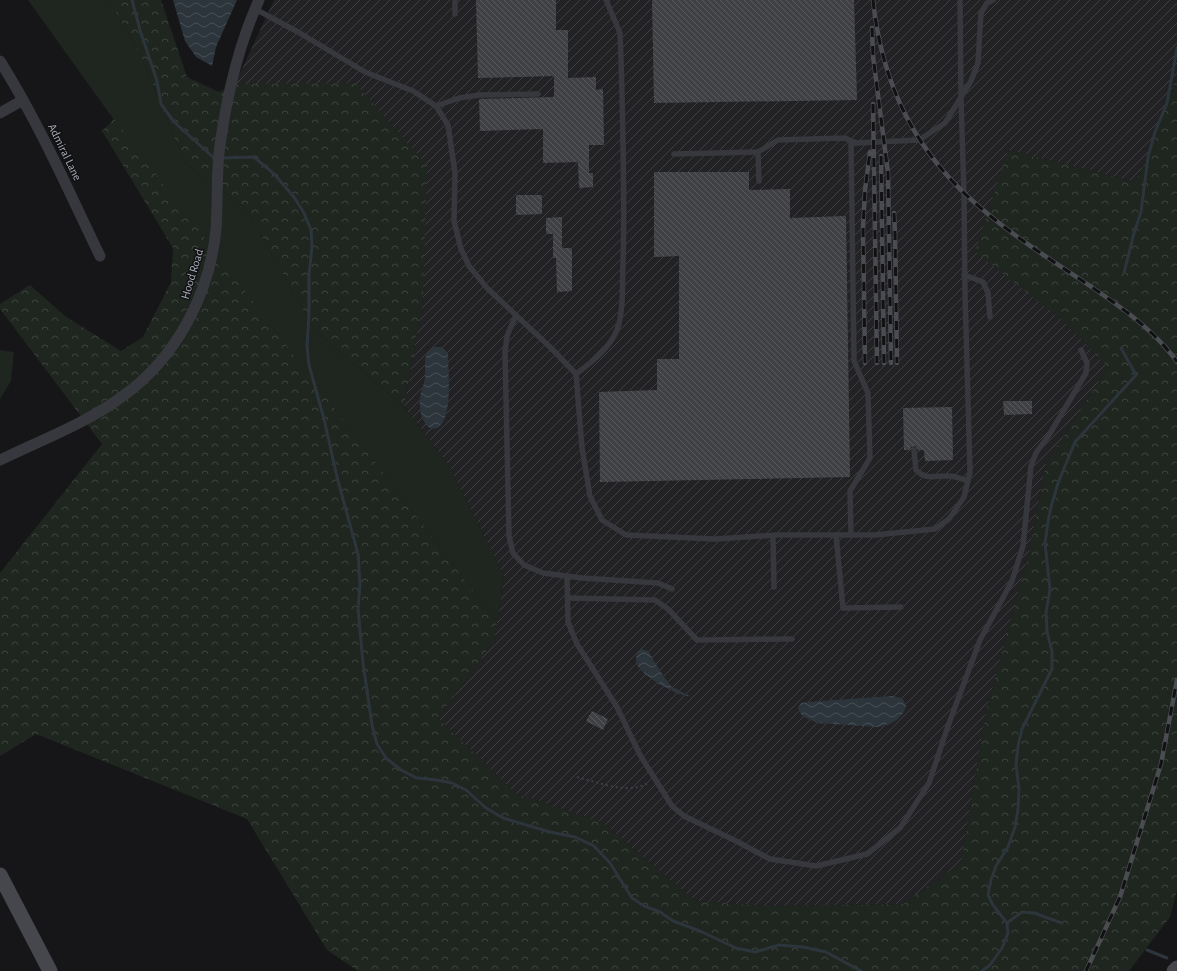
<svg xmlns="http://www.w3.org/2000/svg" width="1177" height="971" font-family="'Alegreya Sans',sans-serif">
  <defs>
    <pattern id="industrial-furrows" width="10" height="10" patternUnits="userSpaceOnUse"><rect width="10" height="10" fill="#222225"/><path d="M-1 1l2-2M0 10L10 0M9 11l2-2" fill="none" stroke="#3f3f43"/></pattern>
    <pattern id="forest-crowns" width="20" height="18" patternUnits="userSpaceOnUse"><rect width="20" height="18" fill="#1e261f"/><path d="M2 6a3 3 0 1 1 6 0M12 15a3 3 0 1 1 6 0" fill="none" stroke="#3c433d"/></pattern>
    <pattern id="water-waves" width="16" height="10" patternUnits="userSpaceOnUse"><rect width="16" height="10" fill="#2c353c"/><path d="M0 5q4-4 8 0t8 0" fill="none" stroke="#485056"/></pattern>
    <pattern id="building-back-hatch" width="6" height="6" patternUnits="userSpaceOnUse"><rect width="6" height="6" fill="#404145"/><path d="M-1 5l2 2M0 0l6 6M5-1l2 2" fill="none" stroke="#595a5e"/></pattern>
  </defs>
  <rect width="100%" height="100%" fill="#161618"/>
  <path fill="url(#industrial-furrows)" d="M274,0h903v75l-29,82 -13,25 -127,-32 54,170 46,47 -62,97 -17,89 -43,159 -25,151 -58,41 -135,2 -73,-5 -92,-78 -88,-30 -77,-75 56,-77 10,-65 -55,-110 -45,-59 19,-108 -188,-215z"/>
  <g fill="#1e261f">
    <path d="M28,0h81l31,54 45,109 60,44 69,122 90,78 45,59 55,110 -7,46 -383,-502z"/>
    <path d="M0,350l14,2 -3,29 -11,18z"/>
  </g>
  <g fill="url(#forest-crowns)">
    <path d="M109,0h52l26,77 32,15 16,-8 120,-1 72,82 -4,134 -19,108 -90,-78 -69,-122 -60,-44 -45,-109z"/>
    <path d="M1177,75v815l-7,27 -41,54h-771l-31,-21 -80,-131 -211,-85 -36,22v-183l102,-129 -102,-135v-5l30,-19 35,31 56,35 22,-14 28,-55 2,-34 -71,-117 12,-12 383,503 -3,19 -56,77 77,75 88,30 92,78 73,5 135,-2 58,-41 25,-151 43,-159 17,-89 62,-97 -46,-47 -87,-68 33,-102 127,32 13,-25z"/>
  </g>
  <g fill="url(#water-waves)">
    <path d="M173,0h64l-21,47 -4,19 -16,-9 -11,-16z"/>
    <path d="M434,347h8l6,6c0,17 3,44 -2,61 -7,26 -25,14 -26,-7 -2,-13 4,-19 5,-30 1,-5 -1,-17 1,-21 1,-3 6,-7 8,-9z"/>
    <path d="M641,649l7,2 16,26 7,9 19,10c-12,1 -43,-18 -50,-27 -6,-6 -5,-15 1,-20z"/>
    <path d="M892,696l9,2 3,3 2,5 -2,6 -6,7 -8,5 -12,3 -61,-4 -15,-7 -4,-8 3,-5 6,-1z"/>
  </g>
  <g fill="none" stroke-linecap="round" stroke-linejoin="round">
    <g stroke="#2c353c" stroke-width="3">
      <path d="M132,0l8,30 17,51 4,23 13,18 40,36h2"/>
      <path d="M222,158l32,-1 20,17 20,23 10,16 7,17 1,16 -3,29v39l-2,32 2,19 15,54 13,58 21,77 2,30 -2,25 5,54 9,62 5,19 9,14 15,12 16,8 20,2 15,3 14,7 20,18 17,10 47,14 25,5 19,9 16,17 22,35 12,8 16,6 13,9 27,10 36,17 19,4 24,-7 24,2 23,5 35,19"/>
      <path d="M1124,273l10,-40 7,-21 7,-55 7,-25 12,-29 10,-55"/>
      <path d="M1007,923l15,-11 12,1 28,10"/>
      <path d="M1147,950l20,8"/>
      <path d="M982,971l8,-6 12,-17 6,-15 -1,-10 -14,-18 -5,-10 3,-15 5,-14 12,-19 7,-20 3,-18 1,-20 -3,-25 2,-18 4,-17 30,-60v-17l-5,-21 -1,-18 4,-24 -5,-46 3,-21 3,-15 7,-24 17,-41 61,-67 -15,-27"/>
    </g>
  </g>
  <g fill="url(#building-back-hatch)">
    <path d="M476,0h80v30h12v48l28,-1v13l7,-1 1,56h-15v28h4v14l-14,1 -1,-26 -35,1v-34l-63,2 -1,-32 75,-2v-21l-76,2z"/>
    <path d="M652,0h202l3,100 -203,3z"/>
    <path d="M654,172h95v18l41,-1v29l56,-2 4,261 -250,5 -1,-90 58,-2v-31h22v-103l-25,1z"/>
    <path d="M516,195h26v19l-26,1z"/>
    <path d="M562,217v31h10v43l-15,1 -1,-34h-3v-24h-7v-16z"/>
    <path d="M1003,401h29v13l-28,1z"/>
    <path d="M952,407l1,53 -28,1 -1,-11h-6l-3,-4 -4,1 -1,3h-6l-1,-42z"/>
    <path d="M592,711l16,8 -5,11 -17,-9z"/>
  </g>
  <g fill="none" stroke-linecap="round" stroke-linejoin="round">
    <path stroke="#3d3f44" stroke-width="2" stroke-dasharray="2 3" stroke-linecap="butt" d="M577,777c20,5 53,19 72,5"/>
    <g stroke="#37383d" stroke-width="5.5">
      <path d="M455,0v14"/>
      <path d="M255,9l43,23 67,40 48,19 23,15 12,19 7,48 -1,48 7,28 8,17 18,22 63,59 26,27 6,74 8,48 12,24 24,15 90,4 61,-4h98l60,-6 14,-10 15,-22 6,-25 -5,-179 -1,-99 -3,-95 -1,-99"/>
      <path d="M436,106l23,-8 20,-3 59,-1"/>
      <path d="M758,152l1,29"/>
      <path d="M674,154l84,-2 20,-12 67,-2 11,5 63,-3 26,-17 26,-42 7,-18 3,-50 6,-10 6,-3"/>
      <path d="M964,275l19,7 5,11 2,24"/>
      <path d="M516,315l-9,21 -2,17 4,183 4,17 11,12 19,8 39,5 76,5 14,6"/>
      <path d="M576,374c16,-12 33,-25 41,-44 7,-20 5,-44 6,-66 2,-68 0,-137 -2,-206l-1,-25 -14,-33"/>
      <path d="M914,450l2,20c11,11 20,5 33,6 6,0 13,3 19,5"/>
      <path d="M836,535l7,73 58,-1"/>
      <path d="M851,535l-1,-44 20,-33 -2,-65 -14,-32 -3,-220"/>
      <path d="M773,536l1,51"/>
      <path d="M567,576l1,46 9,22 40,63 23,48 32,51 12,10 52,25 34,18 46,7 51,-12 33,-26 29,-45 19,-57 32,-86 32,-59 11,-35 8,-80 5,-13 13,-18 37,-62 1,-10 -6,-13"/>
      <path d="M568,598l87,2 13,9 29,31 95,-1"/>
    </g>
    <g stroke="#37383d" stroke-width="11">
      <path d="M0,61c39,62 68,129 100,195"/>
      <path d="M0,113l23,-13"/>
      <path d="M0,460c41,-20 87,-37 123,-64 53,-38 87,-102 93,-167 2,-28 0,-56 4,-84 7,-50 18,-99 39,-145"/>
    </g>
    <g stroke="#45474d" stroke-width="15">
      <path d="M0,875l50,96"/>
      <path d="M1174,971l3,-3"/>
    </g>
    <defs>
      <g id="rail">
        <path d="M873,0c9,86 43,154 109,209 35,30 74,54 111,79 26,18 52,36 73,60 4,5 8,9 11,14"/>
        <path d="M872,28l1,28 15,117 3,190"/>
        <path d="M873,104l4,259"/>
        <path d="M881,156l3,207"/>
        <path d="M894,213l1,20 2,130"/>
        <path d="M865,363l-2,-135 2,-38 5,-38"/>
        <path d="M1086,971l34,-74 41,-133 16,-84"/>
      </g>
    </defs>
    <use href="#rail" stroke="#4a4c52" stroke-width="4.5"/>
    <use href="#rail" stroke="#111113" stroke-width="3" stroke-dasharray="9" stroke-linecap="butt"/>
  </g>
  <g text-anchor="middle" stroke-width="3" stroke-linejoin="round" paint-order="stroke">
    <g font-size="12" fill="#a8adb8" stroke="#111113">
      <text transform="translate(65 152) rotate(64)" y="4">Admiral Lane</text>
      <text transform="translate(192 274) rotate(-73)" y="4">Hood Road</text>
    </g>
  </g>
</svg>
